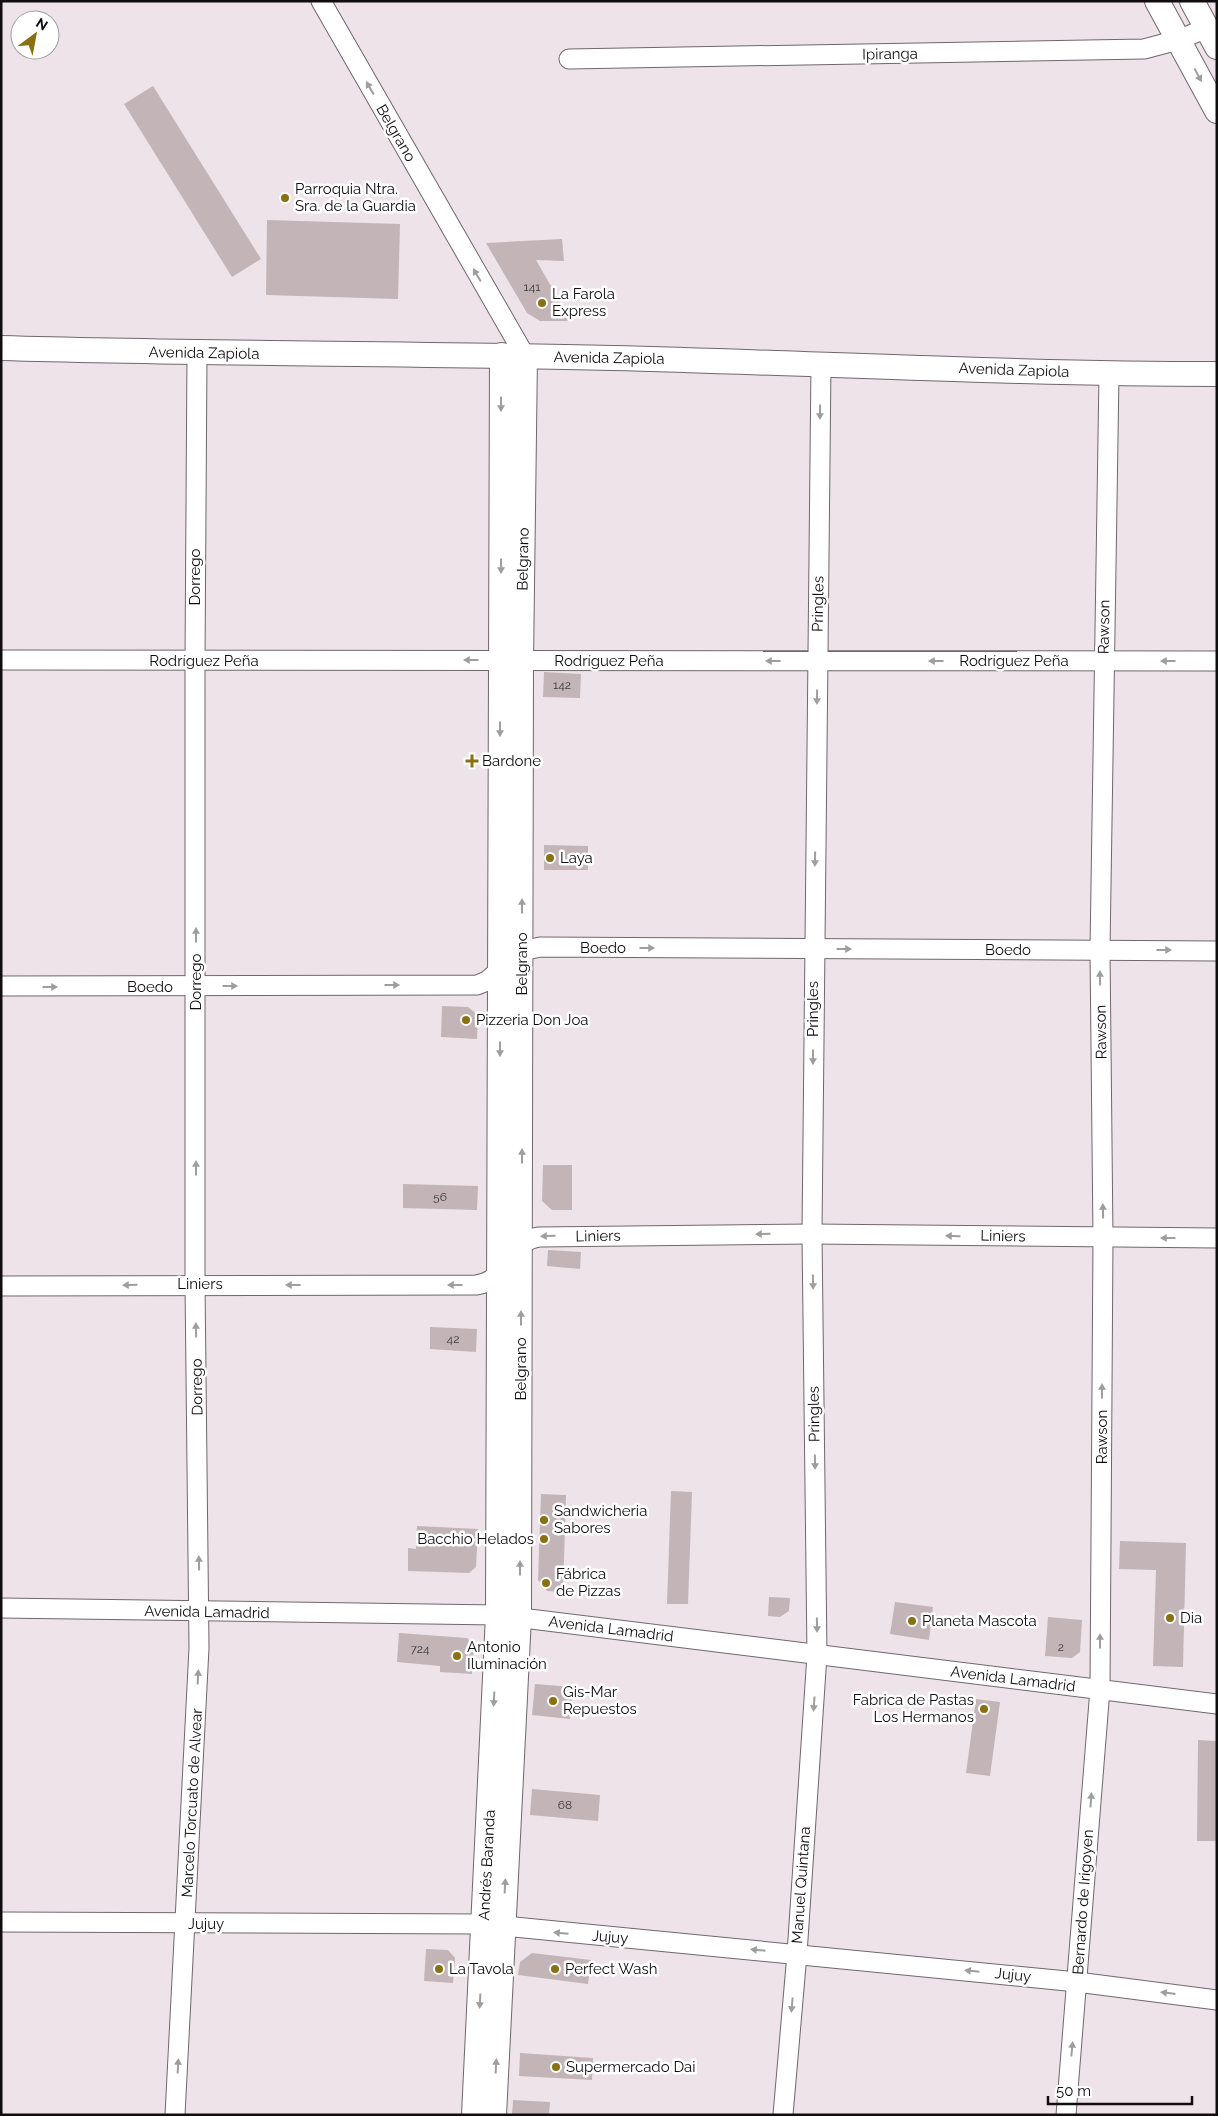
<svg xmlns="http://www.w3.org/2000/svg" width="1218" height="2116" font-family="Raleway,sans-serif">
  <rect width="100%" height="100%" fill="#efe3ea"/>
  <g fill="#c2b4b7">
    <path d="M153,86l108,173 -29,18 -108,-173z"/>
    <path d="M267,220l133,4 -2,75 -132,-4z"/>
    <path d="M562,239l2,22 -28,-1 35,61h-31l-13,-8 -41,-70z"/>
    <path d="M544,672l37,2 -1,24 -37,-1z"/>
    <path d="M544,845l44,1v24h-44z"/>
    <path d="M442,1006l26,1 10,8 -1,24 -36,-2z"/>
    <path d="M543,1165h29v45h-20l-10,-9z"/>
    <path d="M403,1184l75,2 -1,24 -74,-2z"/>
    <path d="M548,1250l33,2 -1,17 -33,-3z"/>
    <path d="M430,1327l47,2 -1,23 -46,-3z"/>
    <path d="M671,1491l21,1 -4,112h-21z"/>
    <path d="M541,1494l25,1 -3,97 -16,-1 -9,-11z"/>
    <path d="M417,1526l61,3 -2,38 -7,6 -61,-2v-23l8,1z"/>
    <path d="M1120,1541l66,2 -3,124 -30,-1 3,-96 -37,-1z"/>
    <path d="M769,1597l21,1 -1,13 -9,6 -12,-1z"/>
    <path d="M895,1602l38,5 -4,33 -39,-6z"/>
    <path d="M1048,1617l34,3 -2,32 -8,6 -27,-2z"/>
    <path d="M399,1633l68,5 7,7 -2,29 -32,-2v-6l-43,-4z"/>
    <path d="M535,1684l38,3 -3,32 -38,-4z"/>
    <path d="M976,1699l24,3 -10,74 -24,-3z"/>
    <path d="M1198,1740l19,1v100h-20z"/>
    <path d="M532,1789l68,6 -2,26 -68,-6z"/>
    <path d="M426,1949l22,1 7,8 -2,25 -29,-2z"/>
    <path d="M532,1953l59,7 -3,24 -70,-9 2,-13z"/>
    <path d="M520,2053l73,5 -1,22 -73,-4z"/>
    <path d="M513,2100l37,2 -1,13h-37z"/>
  </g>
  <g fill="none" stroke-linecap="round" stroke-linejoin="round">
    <defs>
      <g id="minor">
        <path d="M321,1l204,355"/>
        <path d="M569,59l575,-10 34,-9 29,-12"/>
        <path d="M1,660l1216,1"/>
        <path d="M1,986l476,-1 10,-4 35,-30 18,-4 677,4"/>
        <path d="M1,1286l475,-1c35,-5 32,-44 63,-48l273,-3 405,4"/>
        <path d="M1,1608l497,7 719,89"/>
        <path d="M1,1922l483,2 593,58 140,18"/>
        <path d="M175,2115l24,-467 -4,-364v-623l2,-308"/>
        <path d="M783,2115l14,-161 20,-299 -5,-421 9,-871"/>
        <path d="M1066,2115l34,-426 3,-451 -3,-288 9,-576"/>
      </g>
      <g id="major">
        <path d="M1157,1l60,110"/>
        <path d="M1192,1l25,46"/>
        <path d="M1,348c204,6 407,5 611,10 202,5 403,16 605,16"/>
        <path d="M474,2115l24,-500 4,-1260"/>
        <path d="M494,2115l25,-498 2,-955 4,-306"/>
      </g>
    </defs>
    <use href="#minor" stroke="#71666d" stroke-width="21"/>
    <use href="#major" stroke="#71666d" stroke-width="26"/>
    <use href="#minor" stroke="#fff" stroke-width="19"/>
    <use href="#major" stroke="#fff" stroke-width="24"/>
  </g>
  <defs><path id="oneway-solid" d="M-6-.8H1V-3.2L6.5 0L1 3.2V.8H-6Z" transform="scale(1.25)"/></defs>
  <g fill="#9f9e9f">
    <use href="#oneway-solid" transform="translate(1198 75) rotate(62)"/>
    <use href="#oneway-solid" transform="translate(370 88) rotate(-120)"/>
    <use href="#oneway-solid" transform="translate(477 275) rotate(-120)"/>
    <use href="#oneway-solid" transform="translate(501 404) rotate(90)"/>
    <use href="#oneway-solid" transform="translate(820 412) rotate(91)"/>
    <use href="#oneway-solid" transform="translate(501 566) rotate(90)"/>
    <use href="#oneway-solid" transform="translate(471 660) rotate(180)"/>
    <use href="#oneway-solid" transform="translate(773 661) rotate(180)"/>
    <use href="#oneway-solid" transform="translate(936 661) rotate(-180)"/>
    <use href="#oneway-solid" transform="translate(1168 661) rotate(180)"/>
    <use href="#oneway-solid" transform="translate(817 697) rotate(91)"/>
    <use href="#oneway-solid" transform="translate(500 729) rotate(90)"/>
    <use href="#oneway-solid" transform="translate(815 859) rotate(91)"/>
    <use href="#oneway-solid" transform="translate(522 906) rotate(-90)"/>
    <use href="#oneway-solid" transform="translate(196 935) rotate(-90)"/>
    <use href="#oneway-solid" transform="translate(647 948)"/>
    <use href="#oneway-solid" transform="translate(844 949)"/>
    <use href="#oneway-solid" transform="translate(1164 950)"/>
    <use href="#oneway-solid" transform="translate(1100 978) rotate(-91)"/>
    <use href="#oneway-solid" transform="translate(392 985)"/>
    <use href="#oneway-solid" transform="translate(230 986)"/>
    <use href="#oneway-solid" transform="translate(50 987)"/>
    <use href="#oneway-solid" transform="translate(500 1049) rotate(90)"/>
    <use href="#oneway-solid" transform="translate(813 1057) rotate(90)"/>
    <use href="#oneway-solid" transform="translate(522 1156) rotate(-90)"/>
    <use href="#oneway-solid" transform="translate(196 1168) rotate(-90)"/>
    <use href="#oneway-solid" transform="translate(1103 1211) rotate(-91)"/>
    <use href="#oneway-solid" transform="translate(763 1234) rotate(179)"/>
    <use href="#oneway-solid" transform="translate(548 1236) rotate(179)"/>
    <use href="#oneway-solid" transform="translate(953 1236) rotate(-179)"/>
    <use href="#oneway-solid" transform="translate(1168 1238) rotate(-180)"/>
    <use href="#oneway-solid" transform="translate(813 1282) rotate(89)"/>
    <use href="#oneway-solid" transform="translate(130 1285) rotate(179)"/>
    <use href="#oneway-solid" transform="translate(293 1285) rotate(-180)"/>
    <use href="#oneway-solid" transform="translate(455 1285) rotate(-180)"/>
    <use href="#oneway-solid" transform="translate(521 1318) rotate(-90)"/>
    <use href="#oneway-solid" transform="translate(196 1330) rotate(-91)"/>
    <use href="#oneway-solid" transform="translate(1102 1391) rotate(-90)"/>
    <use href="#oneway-solid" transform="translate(815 1462) rotate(89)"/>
    <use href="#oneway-solid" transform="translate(199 1563) rotate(-91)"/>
    <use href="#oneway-solid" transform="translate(520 1568) rotate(-90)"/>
    <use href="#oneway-solid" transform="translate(817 1625) rotate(89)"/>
    <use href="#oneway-solid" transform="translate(1100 1641) rotate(-90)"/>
    <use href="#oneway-solid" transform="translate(198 1677) rotate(-87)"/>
    <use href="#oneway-solid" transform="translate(494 1699) rotate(93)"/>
    <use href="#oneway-solid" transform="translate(814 1704) rotate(94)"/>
    <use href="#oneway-solid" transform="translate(1091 1800) rotate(-86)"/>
    <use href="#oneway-solid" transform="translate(505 1886) rotate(-87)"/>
    <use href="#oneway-solid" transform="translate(561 1933) rotate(-175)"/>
    <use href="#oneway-solid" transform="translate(758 1950) rotate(-175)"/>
    <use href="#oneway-solid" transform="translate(972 1971) rotate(-174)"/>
    <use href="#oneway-solid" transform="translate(1168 1993) rotate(-173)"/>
    <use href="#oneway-solid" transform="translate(480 2001) rotate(93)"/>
    <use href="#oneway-solid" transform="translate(792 2005) rotate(95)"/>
    <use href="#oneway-solid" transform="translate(1072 2049) rotate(-85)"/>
    <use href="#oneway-solid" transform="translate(178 2066) rotate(-87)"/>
    <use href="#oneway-solid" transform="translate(496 2066) rotate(-87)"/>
  </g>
  <g fill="#897012" stroke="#fff" stroke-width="2">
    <circle cx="285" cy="198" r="5"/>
    <circle cx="542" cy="303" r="5"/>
    <path d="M469.5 753.5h5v5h5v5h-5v5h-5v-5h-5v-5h5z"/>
    <circle cx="550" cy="858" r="5"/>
    <circle cx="466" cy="1020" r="5"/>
    <circle cx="544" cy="1520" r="5"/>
    <circle cx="544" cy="1539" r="5"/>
    <circle cx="546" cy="1583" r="5"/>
    <circle cx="1170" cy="1618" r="5"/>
    <circle cx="912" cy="1621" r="5"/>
    <circle cx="457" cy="1656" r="5"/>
    <circle cx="553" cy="1701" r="5"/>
    <circle cx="984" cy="1709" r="5"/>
    <circle cx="439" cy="1969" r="5"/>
    <circle cx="555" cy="1969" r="5"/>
    <circle cx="556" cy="2067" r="5"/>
  </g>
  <g text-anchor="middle" stroke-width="5" stroke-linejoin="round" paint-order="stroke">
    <g font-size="12" fill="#3c3639">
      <text x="532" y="291">141</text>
      <text x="562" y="689">142</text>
      <text x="440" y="1201">56</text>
      <text x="453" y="1343">42</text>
      <text x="1061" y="1651">2</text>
      <text x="420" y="1653">724</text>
      <text x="565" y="1809">68</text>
    </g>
    <g font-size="15" fill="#100c0f" stroke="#fff">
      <text transform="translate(890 54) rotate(-1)" y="5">Ipiranga</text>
      <text transform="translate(396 133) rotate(60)" y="5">Belgrano</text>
      <text transform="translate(204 353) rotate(1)" y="5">Avenida Zapiola</text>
      <text transform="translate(609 358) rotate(1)" y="5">Avenida Zapiola</text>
      <text transform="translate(1014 370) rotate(2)" y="5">Avenida Zapiola</text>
      <text transform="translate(523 559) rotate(-89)" y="5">Belgrano</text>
      <text transform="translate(195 577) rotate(-90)" y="5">Dorrego</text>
      <text transform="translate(818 604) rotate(-89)" y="5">Pringles</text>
      <text transform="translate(1104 627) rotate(-89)" y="5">Rawson</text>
      <text x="204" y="666">Rodríguez Peña</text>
      <text x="609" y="666">Rodríguez Peña</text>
      <text x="1014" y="666">Rodríguez Peña</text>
      <text x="603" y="953">Boedo</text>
      <text x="1008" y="955">Boedo</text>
      <text transform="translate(522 964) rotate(-90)" y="5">Belgrano</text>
      <text transform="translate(196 982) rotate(-90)" y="5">Dorrego</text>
      <text x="150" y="992">Boedo</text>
      <text transform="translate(813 1009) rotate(-90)" y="5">Pringles</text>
      <text transform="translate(1101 1032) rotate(-91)" y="5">Rawson</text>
      <text transform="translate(598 1236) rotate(-1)" y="5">Liniers</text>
      <text transform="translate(1003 1236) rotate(1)" y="5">Liniers</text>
      <text x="200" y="1289">Liniers</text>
      <text transform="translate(521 1369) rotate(-90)" y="5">Belgrano</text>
      <text transform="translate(197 1387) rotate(-91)" y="5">Dorrego</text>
      <text transform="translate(814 1414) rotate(-91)" y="5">Pringles</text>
      <text transform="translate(1102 1437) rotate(-90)" y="5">Rawson</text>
      <text transform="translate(207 1612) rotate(1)" y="5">Avenida Lamadrid</text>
      <text transform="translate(611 1629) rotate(7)" y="5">Avenida Lamadrid</text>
      <text transform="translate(1013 1679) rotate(7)" y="5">Avenida Lamadrid</text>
      <text transform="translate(192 1803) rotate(-87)" y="5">Marcelo Torcuato de Alvear</text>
      <text transform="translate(487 1865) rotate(-87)" y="5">Andrés Baranda</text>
      <text transform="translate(801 1885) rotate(-86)" y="5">Manuel Quintana</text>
      <text transform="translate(1083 1902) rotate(-86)" y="5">Bernardo de Irigoyen</text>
      <text x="206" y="1929">Jujuy</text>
      <text transform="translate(610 1937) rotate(5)" y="5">Jujuy</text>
      <text transform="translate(1013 1975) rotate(6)" y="5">Jujuy</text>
    </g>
    <g font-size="15" fill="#100c0f" stroke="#fff" text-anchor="start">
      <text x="295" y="194">Parroquia Ntra.<tspan x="295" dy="17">Sra. de la Guardia</tspan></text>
      <text x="552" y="299">La Farola<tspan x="552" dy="17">Express</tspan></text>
      <text x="482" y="766">Bardone</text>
      <text x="560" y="863">Laya</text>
      <text x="476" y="1025">Pizzeria Don Joa</text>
      <text x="554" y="1516">Sandwicheria<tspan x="554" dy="17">Sabores</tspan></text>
      <text x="534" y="1544" text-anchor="end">Bacchio Helados</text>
      <text x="556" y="1579">Fábrica<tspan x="556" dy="17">de Pizzas</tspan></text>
      <text x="1180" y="1623">Dia</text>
      <text x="922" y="1626">Planeta Mascota</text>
      <text x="467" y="1652">Antonio<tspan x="467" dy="17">Iluminación</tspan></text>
      <text x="563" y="1697">Gis-Mar<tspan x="563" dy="17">Repuestos</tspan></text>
      <text x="974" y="1705" text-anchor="end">Fabrica de Pastas<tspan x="974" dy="17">Los Hermanos</tspan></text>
      <text x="449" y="1974">La Tavola</text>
      <text x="565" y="1974">Perfect Wash</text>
      <text x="566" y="2072">Supermercado Dai</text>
    </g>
  </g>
  <rect width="1218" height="2116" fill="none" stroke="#100c0f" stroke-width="5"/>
  <g transform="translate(35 35) rotate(32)"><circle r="24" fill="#ffffff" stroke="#9f9e9f"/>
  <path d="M0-4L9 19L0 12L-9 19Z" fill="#897012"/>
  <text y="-8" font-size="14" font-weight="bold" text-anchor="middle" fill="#100c0f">N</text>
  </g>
  <path d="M1048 2096v8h144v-8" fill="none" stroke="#100c0f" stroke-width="2.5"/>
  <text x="1056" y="2096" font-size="15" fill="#100c0f" stroke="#ffffff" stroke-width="4" paint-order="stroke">50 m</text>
</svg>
